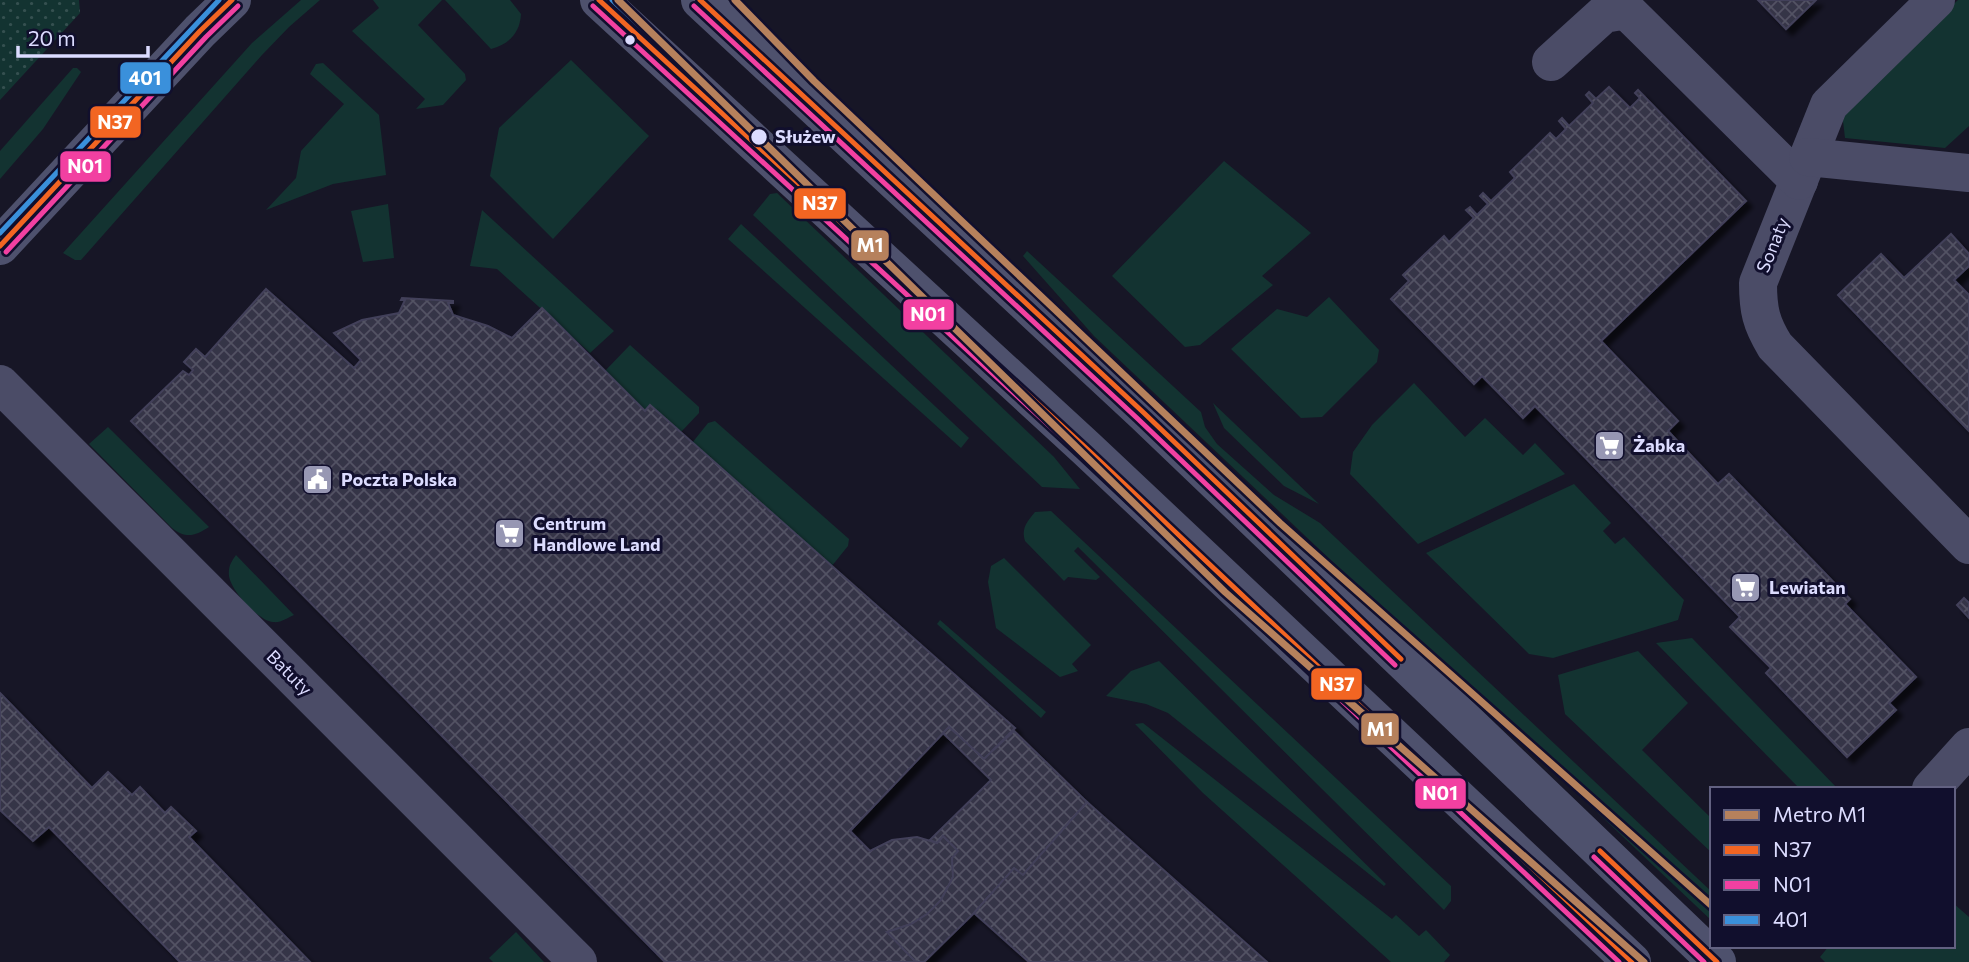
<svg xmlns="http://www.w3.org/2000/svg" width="1969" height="962" font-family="Commissioner,sans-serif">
  <defs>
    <pattern id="park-dots" width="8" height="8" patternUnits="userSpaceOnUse" patternTransform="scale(1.75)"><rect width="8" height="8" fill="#133331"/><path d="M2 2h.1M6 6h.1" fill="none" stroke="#355050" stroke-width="1.8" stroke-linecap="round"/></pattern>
    <pattern id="building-cross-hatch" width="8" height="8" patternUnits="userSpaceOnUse" patternTransform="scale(1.75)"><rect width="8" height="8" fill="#363547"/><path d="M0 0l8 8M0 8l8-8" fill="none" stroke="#525263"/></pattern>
    <filter id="shadow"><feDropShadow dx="6" dy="6" stdDeviation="2" flood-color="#0009"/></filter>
  </defs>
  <rect width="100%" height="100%" fill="#171626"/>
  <g fill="#133331">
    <path d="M301,0h19l-31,27 -27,28 -181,205h-6l-12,-7 189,-210z"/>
    <path d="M373,0h69l-24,25 47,49 1,6 -23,25 -27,4 9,-10 -73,-68 27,-23z"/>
    <path d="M445,0h65l11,14c-1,19 -12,30 -30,35z"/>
    <path d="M1958,0h11v126l-24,22 -100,-10 -2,-17 2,-13z"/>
    <path d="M571,60l78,76 -96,103 -63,-63 9,-48z"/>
    <path d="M323,63l56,52 7,60 -53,9 -67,26 30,-32 5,-27 43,-47 -34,-30 6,-10z"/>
    <path d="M73,68h4l4,4 -38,57 -43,50v-28z"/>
    <path d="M1224,161l87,72 -49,43 11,9 -73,60 -15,2 -73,-71z"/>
    <path d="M777,193l277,264 26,32 -38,-2 -289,-272 17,-21z"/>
    <path d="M388,204l6,54 -31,4 -12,-51z"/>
    <path d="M482,210l132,121 -24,22 -93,-84 -27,-3z"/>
    <path d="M741,224l228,214 -8,10 -233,-209z"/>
    <path d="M1027,251l174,161 4,15 12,17 57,51 46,28 392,369v29l-618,-585 -71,-80z"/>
    <path d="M1329,297l50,53 -2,12 -55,55 -21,1 -70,-69 46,-40 30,8z"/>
    <path d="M630,345l69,62v6l-18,19 -36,-21 -41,-39z"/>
    <path d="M1414,383l51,54 20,-19 38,37 12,-12 30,31 -147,70 -68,-70 3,-22 19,-27z"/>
    <path d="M1213,403l106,101 -35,-18 -60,-58z"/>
    <path d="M715,421l134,118 -1,7 -17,21 -139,-124 16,-20z"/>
    <path d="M108,427l101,100c-14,9 -23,12 -37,1l-83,-84z"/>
    <path d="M1574,484l37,39 -8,8 12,13 9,-7 60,63 -6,20 -125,38 -24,-4 -103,-101z"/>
    <path d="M1051,511l400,375v15l-7,9 -366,-363 -4,4 26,26 -4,3 -28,-3 -4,4 -39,-40c-4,-13 2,-19 10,-29z"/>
    <path d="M236,555l58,60c-7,3 -13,8 -21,7 -14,-1 -42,-31 -44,-46 -1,-9 2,-14 7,-21z"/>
    <path d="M1004,558l87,87 -19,19 6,7 -18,6 -64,-49 -8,-46 3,-16z"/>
    <path d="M940,620l106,92 -5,6 -104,-94z"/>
    <path d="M1692,638l146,151h-38l-144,-146z"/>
    <path d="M1638,651l50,52 -46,47 70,69v34l-147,-139 -7,-39z"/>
    <path d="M1159,661l227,223 -2,2 -216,-173 -22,-9 -40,-8 25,-25z"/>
    <path d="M1143,723l249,196 4,-4 23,21 7,-6 24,25 -6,7h-53l-188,-169 -68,-69z"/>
    <path d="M1953,903l16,14v45h-144l-5,-5 9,-11h124z"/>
    <path d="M516,932l28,30h-51l-4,-4z"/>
  </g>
  <path fill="url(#park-dots)" d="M0,0h79l1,13 -80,87z"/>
  <g fill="url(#building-cross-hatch)" stroke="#43415a" stroke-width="2" filter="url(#shadow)">
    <path d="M1758,0h58l-30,29z"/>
    <path d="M1609,87l21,21 10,-10 -5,-5 3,-3 108,111 -145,140 77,80 -10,10 50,53 11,-10 121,125 -5,5 71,73 -27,26 7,7 -49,47 -81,-84 5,-5 -41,-41 10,-10 -205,-211 -12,12 -41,-42 -8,8 -83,-85 18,-18 -6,-6 41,-39 5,6 25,-24 -8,-8 4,-3 7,8 11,-11 -8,-8 3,-3 8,8 24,-23 -5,-6 40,-39 6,6 10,-10 -7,-8 3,-3 7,8 24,-23 -7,-8 3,-3 7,7z"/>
    <path d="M1951,234l18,20v12l-15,14 15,15v136l-131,-136 43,-41 23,24z"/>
    <path d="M266,289l88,79 7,-8 -27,-27 28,-13 37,-7 6,-13h-4l1,-2 51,3v2h-5l5,12 35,11 24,12 30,-30 103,103 5,-6 365,323 -31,31 -35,-32 -99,104 20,20 22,-11 25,-3 20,6 6,-7 15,15 -6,7 1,19 -12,23 -14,14 -16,10 -24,8 29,30h-251l-523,-530 -11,-11 52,-50 6,4 4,-5 -9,-8 12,-13 9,8z"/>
    <path d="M1964,598l5,5v15l-12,-13z"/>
    <path d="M0,693l92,95 16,-16 24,23 8,-8 25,26 6,-6 25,24 -7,6 121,125h-130l-131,-135 -16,14 -33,-31z"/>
    <path d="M949,727l35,32 30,-28 73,71 -64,73 -9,-7 -40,45 -50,49h-8l-29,-30 24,-8 16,-10 14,-14 12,-23 -1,-19 6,-7 -15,-15 -6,7 -7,-3 61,-60 -48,-47z"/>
    <path d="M1087,802l180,160h-238l-55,-49 40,-45 9,7z"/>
  </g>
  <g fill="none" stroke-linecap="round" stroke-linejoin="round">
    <g stroke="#4b4c67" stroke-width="38">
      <path d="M1936,0l-107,105 -71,178c0,27 3,40 17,63l194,199"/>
      <path d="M1551,62l53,-48 22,-4 173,171"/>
      <path d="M1808,157l161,16"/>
      <path d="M0,384l578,578"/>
      <path d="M1931,789l38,-42"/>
    </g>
    <g stroke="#4e516d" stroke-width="38">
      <path d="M599,0l487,448 546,514"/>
      <path d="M700,0l444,413 573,549"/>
      <path d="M0,246l200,-215 32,-31"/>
    </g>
    <defs>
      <g id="bus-1">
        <path d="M599,0l487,448 546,514"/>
        <path d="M700,0l444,413 257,246"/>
        <path d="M0,246l200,-215 32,-31"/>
        <path d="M1600,851l117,111"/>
      </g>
      <g id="bus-2">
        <path d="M593,6l487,448 539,508"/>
        <path d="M694,6l444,413 257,246"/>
        <path d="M6,252l200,-215 32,-31"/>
        <path d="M1594,857l110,105"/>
      </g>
      <g id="bus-3">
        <path d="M612,0l73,68"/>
        <path d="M0,233l219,-233"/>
      </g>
    </defs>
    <use href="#bus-1" stroke="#110f2d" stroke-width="10"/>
    <use href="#bus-2" stroke="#110f2d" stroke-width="10"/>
    <use href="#bus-3" stroke="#110f2d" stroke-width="10"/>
    <use href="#bus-1" stroke="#f26522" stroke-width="5"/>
    <use href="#bus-2" stroke="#f240a1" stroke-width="5"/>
    <use href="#bus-3" stroke="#3a90db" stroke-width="5"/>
    <defs>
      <g id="metro-1">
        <path d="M618,0l607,592 419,370"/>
        <path d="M735,0l79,81 466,442 432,383"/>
      </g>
    </defs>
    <use href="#metro-1" stroke="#110f2d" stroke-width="12"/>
    <use href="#metro-1" stroke="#b6815c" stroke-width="7"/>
  </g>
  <defs>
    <symbol id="supermarket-square" viewBox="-11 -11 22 22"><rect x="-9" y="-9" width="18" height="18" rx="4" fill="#9797b3" stroke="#110f2d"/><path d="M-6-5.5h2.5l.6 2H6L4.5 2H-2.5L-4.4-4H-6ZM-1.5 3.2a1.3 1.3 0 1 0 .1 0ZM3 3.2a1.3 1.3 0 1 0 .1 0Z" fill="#fff"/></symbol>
    <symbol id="civic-square" viewBox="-11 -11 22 22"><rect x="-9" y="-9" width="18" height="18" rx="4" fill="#9797b3" stroke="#110f2d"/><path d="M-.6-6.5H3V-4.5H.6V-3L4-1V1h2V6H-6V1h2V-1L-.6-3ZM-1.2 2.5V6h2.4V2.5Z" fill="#fff"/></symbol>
  </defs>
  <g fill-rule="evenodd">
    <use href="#supermarket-square" x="1592" y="428" width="35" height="35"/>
    <use href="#civic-square" x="300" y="462" width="35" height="35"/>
    <use href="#supermarket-square" x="492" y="516" width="35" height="35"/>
    <use href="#supermarket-square" x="1728" y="570" width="35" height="35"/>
  </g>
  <g fill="#dcdcff" stroke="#110f2d" stroke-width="2.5">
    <circle cx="630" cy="40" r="6"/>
    <circle cx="759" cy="137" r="9"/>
  </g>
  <g text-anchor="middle" stroke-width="6" stroke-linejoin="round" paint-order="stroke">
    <g font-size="18" font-weight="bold" fill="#dcdcff" stroke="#110f2d" text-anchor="start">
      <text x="775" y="143">Służew</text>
    </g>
    <g font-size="18" fill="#dcdcff" stroke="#110f2d">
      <text transform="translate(1773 245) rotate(-68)" y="6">Sonaty</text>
      <text transform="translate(289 673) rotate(45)" y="6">Batuty</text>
    </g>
    <g font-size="18" font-weight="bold" fill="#dcdcff" stroke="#110f2d" text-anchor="start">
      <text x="1633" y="452">Żabka</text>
      <text x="341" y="486">Poczta Polska</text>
      <text x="533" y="530">Centrum<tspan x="533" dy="21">Handlowe Land</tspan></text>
      <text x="1769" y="594">Lewiatan</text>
    </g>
  </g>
  <g stroke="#110f2d" stroke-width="2.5">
    <rect x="119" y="61" width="53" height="34" rx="7" fill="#3a90db"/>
    <rect x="89" y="105" width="53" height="34" rx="7" fill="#f26522"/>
    <rect x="59" y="150" width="53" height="33" rx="7" fill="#f240a1"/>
    <rect x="793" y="187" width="54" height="33" rx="7" fill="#f26522"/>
    <rect x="850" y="229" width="40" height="33" rx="7" fill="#b6815c"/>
    <rect x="902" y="298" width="53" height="33" rx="7" fill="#f240a1"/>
    <rect x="1310" y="667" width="53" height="34" rx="7" fill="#f26522"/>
    <rect x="1360" y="712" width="40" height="34" rx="7" fill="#b6815c"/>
    <rect x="1414" y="777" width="53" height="33" rx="7" fill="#f240a1"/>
  </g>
  <g font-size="19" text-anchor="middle" font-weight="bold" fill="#fff">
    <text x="145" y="85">401</text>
    <text x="115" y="129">N37</text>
    <text x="85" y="173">N01</text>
    <text x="820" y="210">N37</text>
    <text x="870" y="252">M1</text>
    <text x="928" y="321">N01</text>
    <text x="1337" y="691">N37</text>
    <text x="1380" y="736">M1</text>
    <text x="1440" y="800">N01</text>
  </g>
  <rect x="1710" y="787" width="245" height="161" fill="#110f2d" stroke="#626181" stroke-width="2"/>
  <rect x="1724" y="810" width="35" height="10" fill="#b6815c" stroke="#626181" stroke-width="2"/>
  <text x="1773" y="822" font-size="21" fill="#dcdcff">Metro M1</text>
  <rect x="1724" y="845" width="35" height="10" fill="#f26522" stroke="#626181" stroke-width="2"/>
  <text x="1773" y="857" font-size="21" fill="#dcdcff">N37</text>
  <rect x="1724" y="880" width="35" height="10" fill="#f240a1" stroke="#626181" stroke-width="2"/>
  <text x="1773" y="892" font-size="21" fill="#dcdcff">N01</text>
  <rect x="1724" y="915" width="35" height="10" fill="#3a90db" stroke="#626181" stroke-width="2"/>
  <text x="1773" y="927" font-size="21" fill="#dcdcff">401</text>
  <path d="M18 46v10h130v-10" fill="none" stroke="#dcdcff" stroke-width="3.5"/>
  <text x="28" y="46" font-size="21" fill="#dcdcff" stroke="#110f2d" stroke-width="5" paint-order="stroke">20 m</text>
</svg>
